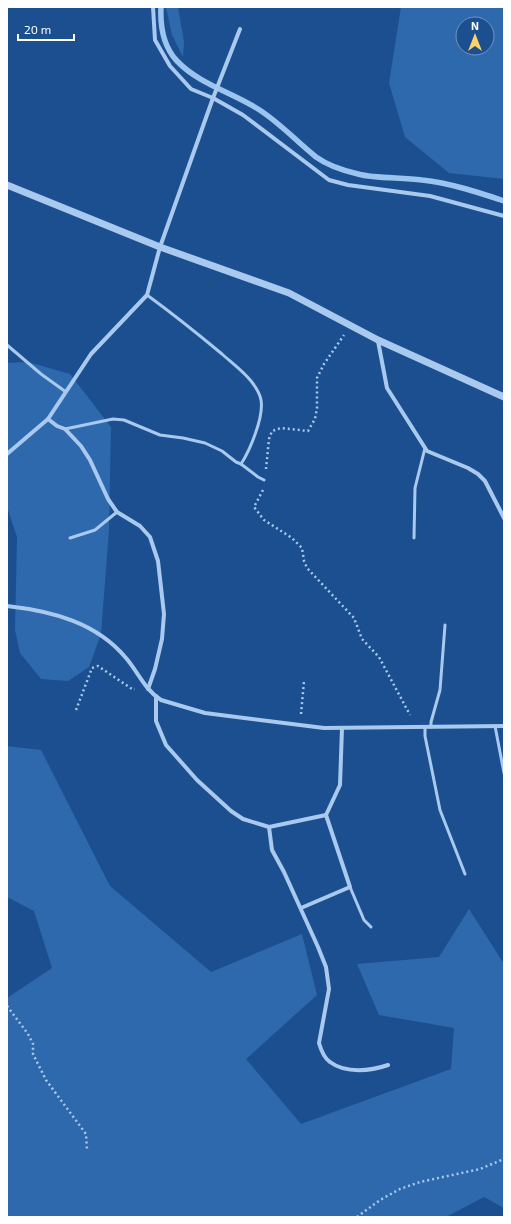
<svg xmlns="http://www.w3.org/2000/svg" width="511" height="1224" font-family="'Exo 2',sans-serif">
  <rect width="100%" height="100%" fill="#1b4f8f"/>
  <g fill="#2e69ad" fill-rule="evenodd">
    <path d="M166,7h12l6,35 -1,15 -11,-22z"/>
    <path d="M401,7h103v172l-55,-6 -44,-36 -16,-54zM463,24h24v24h-24z"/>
    <path d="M28,362l42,12 41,53 -2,103 -8,104 -12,33 -21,14 -27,-2 -21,-26 -5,-23 2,-93 -10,-30v-144z"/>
    <path d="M7,746l34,4 69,136 101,86 91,-38 15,61 -71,64 55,65 150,-55 3,-41 -75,-13 -22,-51 82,-7 30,-48 35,55v244l-20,-11 -38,20h-439v-219l45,-30 -18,-57 -27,-14z"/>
  </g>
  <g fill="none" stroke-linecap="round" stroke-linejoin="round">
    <path stroke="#9cc4f0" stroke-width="5.5" d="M161,7c-1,20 2,39 16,54 22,23 54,31 81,48 21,13 38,32 58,48 11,8 29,14 42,17 19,5 44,3 64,6 28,3 55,12 82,21"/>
    <g stroke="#a9c9ee" stroke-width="2.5" stroke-dasharray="2 3" stroke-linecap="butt">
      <path d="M266,469l3,-30 3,-8 9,-3 27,3 7,-12 2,-11v-30l7,-14 20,-29"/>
      <path d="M263,490l-9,17 10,13 28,18 10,10 2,13 3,7 47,50 8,21 17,18 31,58"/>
      <path d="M76,710l16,-42 6,-2 34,23h3"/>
      <path d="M301,714l3,-33"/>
      <path d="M7,1006l21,28 5,10v10l13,26 40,54 1,16"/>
      <path d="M357,1217l23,-17 20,-11 20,-7 60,-13 24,-10"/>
    </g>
    <g stroke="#a9c9ee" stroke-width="3">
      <path d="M147,295c26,19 51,39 75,59 10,9 21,17 29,27 4,5 9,13 10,19 3,17 -11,50 -20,64"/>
      <path d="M7,345l34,29 25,18"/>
      <path d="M65,429l48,-10 11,1 36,15 23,3 22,5 17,8 14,11 5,2 17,13 6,3"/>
      <path d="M70,538l25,-8 22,-18"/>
      <path d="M414,538l1,-50 10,-40"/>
      <path d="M495,726l9,47"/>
      <path d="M425,727v9l15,74 25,64"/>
      <path d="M431,727v-5l9,-32 5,-65"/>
      <path d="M350,887l14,33 7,7"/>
    </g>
    <g stroke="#a9c9ee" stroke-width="4">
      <path d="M153,7l2,33 15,26 21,23 22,9 30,17 86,65 19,5 82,11 74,20"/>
      <path d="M378,341l9,47 40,63 41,17 10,6 7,7 19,37"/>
      <path d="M48,419l9,7 8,3 16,17 9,14 18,39 9,13 23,14 10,11 8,24 6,53 -2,25 -7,30 -7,20"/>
      <path d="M7,454l41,-35 43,-65 56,-59 13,-48 53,-149 27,-69"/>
      <path d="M7,606c44,5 89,16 119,52 12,14 19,32 35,42l44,13 119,15 180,-2"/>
      <path d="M156,696v25l10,24 31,35 34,31 12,8 26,8 3,23 12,22 34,75 8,20 3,22 -10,54c2,7 5,15 11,19 16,12 41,9 58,3"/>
      <path d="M326,815l14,-30 2,-57"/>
      <path d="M269,827l57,-12 24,72 -49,21"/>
    </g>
    <path stroke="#a9c9ee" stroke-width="7" d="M7,185l153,62 129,46 89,47 126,57"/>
  </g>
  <rect width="511" height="1224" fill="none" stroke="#ffffff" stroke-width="16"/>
  <g transform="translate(475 36)"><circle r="19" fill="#1b4f8f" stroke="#7695bc"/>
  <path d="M0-3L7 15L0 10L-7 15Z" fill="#ffd166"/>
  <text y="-6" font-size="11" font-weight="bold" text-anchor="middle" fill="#ffffff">N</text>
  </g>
  <path d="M18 34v6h56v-6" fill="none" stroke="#ffffff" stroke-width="2"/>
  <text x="24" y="34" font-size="12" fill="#ffffff" stroke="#1b4f8f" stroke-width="3" paint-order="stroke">20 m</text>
</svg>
